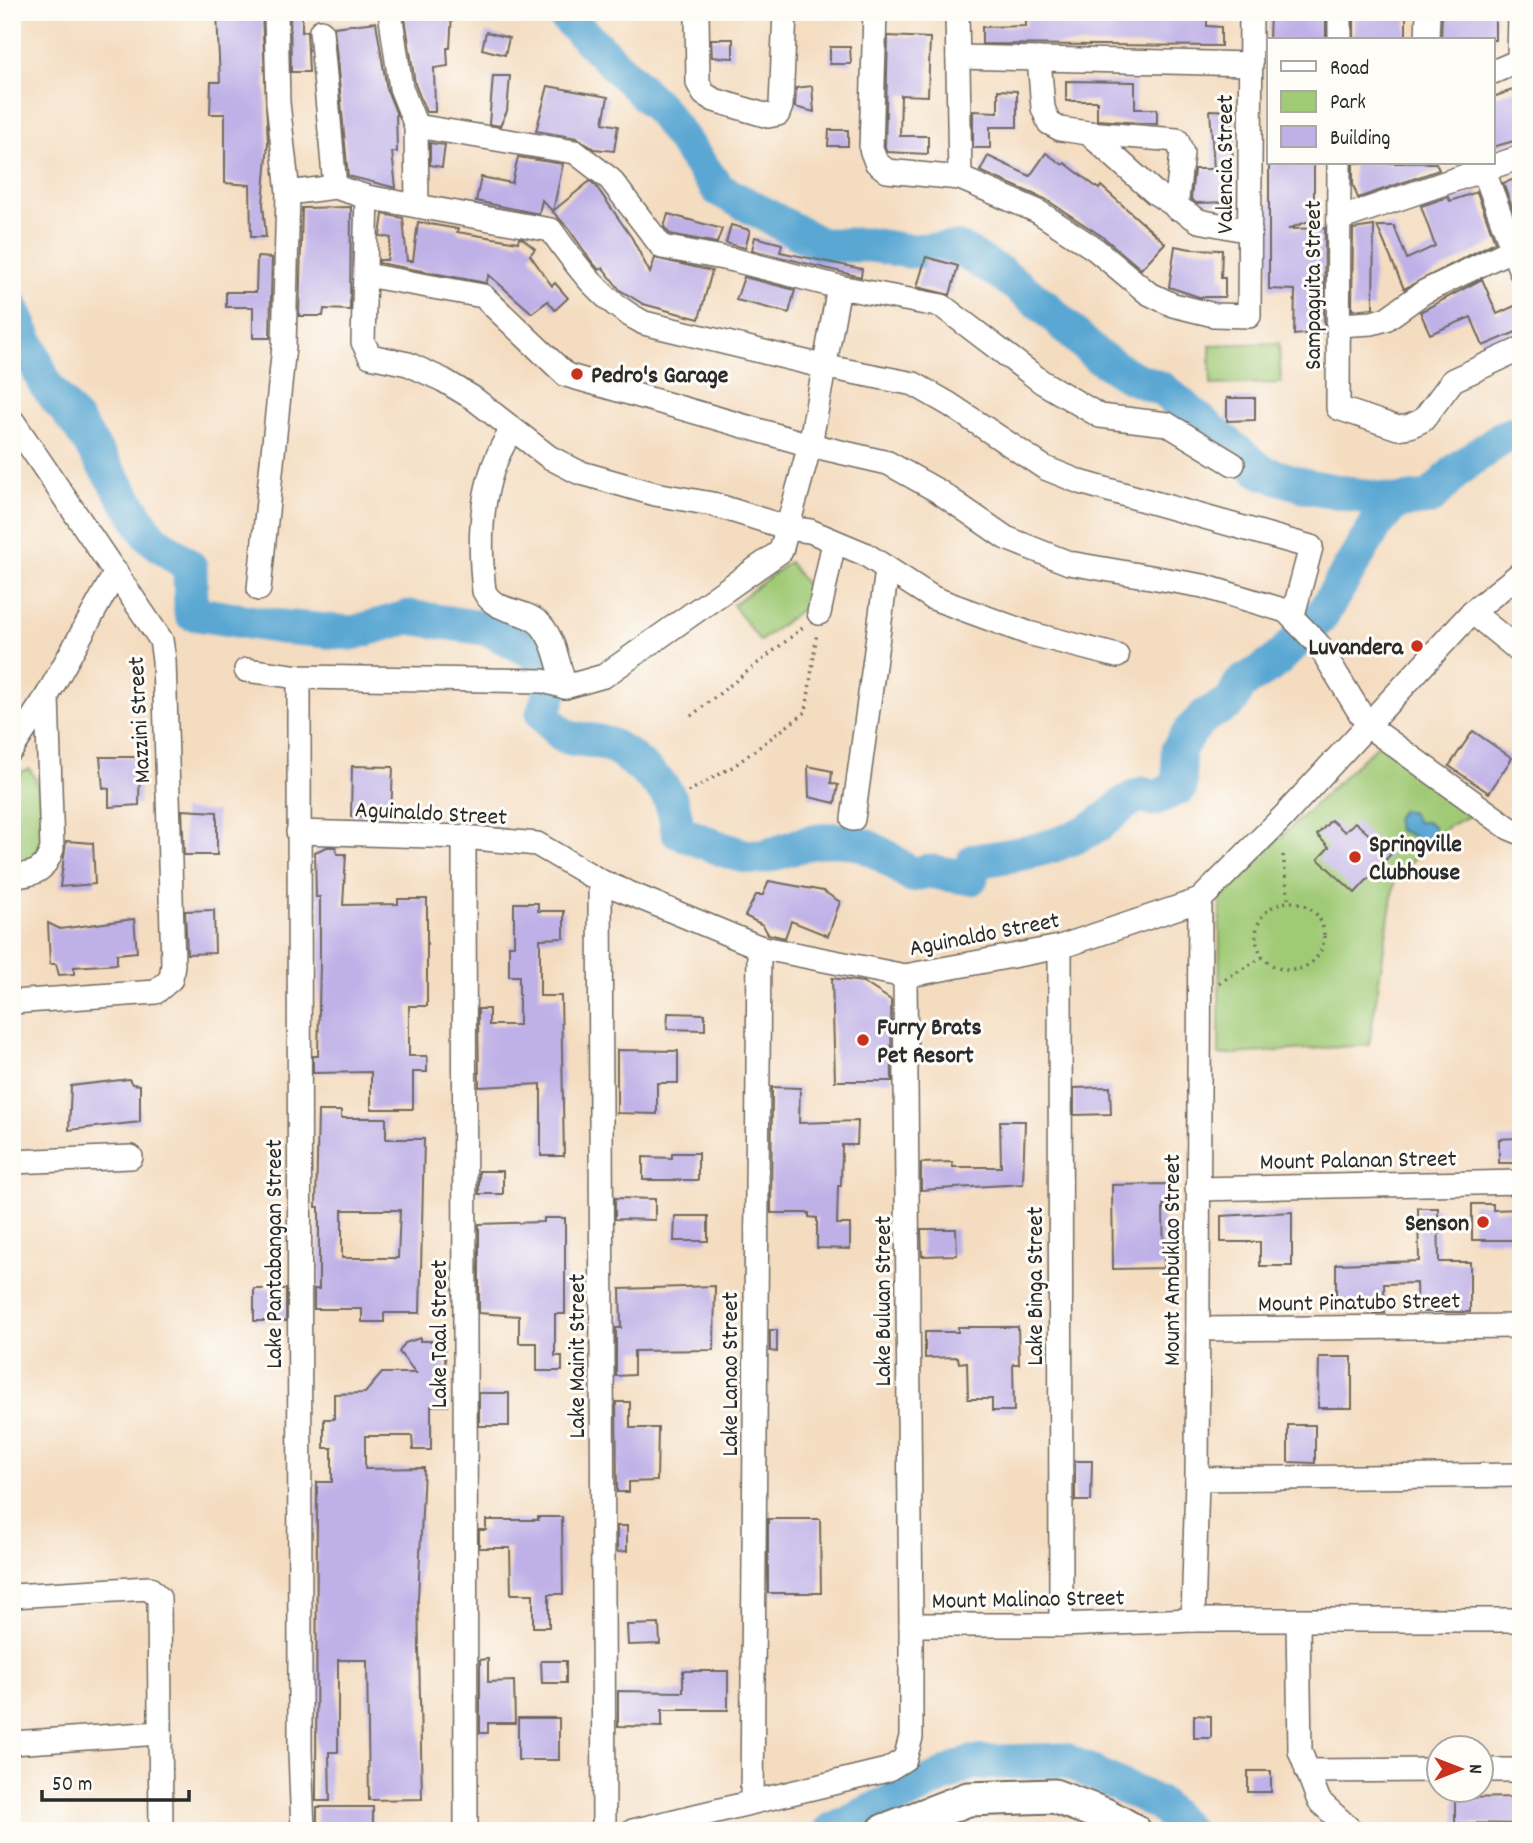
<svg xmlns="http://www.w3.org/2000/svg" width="1533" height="1843" font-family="Dekko,sans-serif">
  <rect width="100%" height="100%" fill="#fdfcf7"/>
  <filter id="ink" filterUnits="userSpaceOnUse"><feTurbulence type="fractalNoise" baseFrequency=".0143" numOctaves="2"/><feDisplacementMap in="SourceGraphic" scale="14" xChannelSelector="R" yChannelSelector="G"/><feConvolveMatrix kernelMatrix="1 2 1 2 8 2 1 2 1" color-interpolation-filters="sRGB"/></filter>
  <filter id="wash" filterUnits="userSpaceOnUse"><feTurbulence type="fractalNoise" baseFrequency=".00686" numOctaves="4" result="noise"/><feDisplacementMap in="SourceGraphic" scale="28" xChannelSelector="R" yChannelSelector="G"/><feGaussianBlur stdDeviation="1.57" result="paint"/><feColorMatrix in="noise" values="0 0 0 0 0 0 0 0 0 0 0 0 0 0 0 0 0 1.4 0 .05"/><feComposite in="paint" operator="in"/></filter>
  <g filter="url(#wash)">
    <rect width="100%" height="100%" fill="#f4dcc0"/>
    <g fill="#a0ca76" stroke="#667a50" stroke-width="2">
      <path d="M1279,343l2,40 -70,2 -1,-40z"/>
      <path d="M789,562l27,36 -56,43 -27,-36z"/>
      <path d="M1380,742l95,71 -28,14 -52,50 -26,168 -150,10 1,-160z"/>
      <path d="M29,769c14,12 19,79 5,91 -6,6 -15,5 -22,5v-79l9,-14z"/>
    </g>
    <path fill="#5aa7d3" stroke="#42697f" stroke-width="2" d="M1402,810l9,2 6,10h10l6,4 2,7 -5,9 -13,2 -4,-8 -15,-6 -3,-11z"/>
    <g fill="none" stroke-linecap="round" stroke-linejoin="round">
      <g stroke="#5aa7d3" stroke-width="35">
        <path d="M561,12l99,97 58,80 103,56h49l38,6 51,-2 43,25 42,32 52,49 35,22 31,12 100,83 45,14 88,16 35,-4 28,-29 45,-32 18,-6"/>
        <path d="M12,307l33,77 34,42 71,111 40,30 1,46 90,14 71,6 57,-16 80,12 48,25 15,33 -9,27c28,35 27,20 61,29 18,5 58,39 66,56 5,9 6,22 8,32 20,8 63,29 83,26 18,-3 35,-12 52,-15 40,-9 68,9 98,33l17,-4 43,7 3,-17c44,-6 87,-12 125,-37 16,-11 24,-23 44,-30l10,5 27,-12 -2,-37 13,-20 15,-15 25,-13 9,-18 33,-20 47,-46 56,-93 19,-23"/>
        <path d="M830,1831l140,-68 95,-3 94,44 28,27"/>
      </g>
    </g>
    <g id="blocks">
      <g fill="#bfb1e7" fill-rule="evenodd">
        <path d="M217,12h45l6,131 -5,61 3,33h-15l-1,-52 -25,-2v-69h-15l1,-32h9z"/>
        <path d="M290,12h12v20l5,-1 2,41h-18z"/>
        <path d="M1026,12h181v14l14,1v19l-239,-2v-17l44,-1z"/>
        <path d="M1270,12h56v28h-57z"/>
        <rect x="1354" y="12" width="52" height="28"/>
        <path d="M1442,12h53v28h-54z"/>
        <path d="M452,13l-2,35h-3l1,18 -14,2 1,44h-9l-11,-28 -10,-66z"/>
        <path d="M376,22l11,68 9,22 1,40h-5l4,36 -48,-12 -14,-149z"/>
        <path d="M486,32l23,6 -4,17 -23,-6z"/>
        <path d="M888,36l42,2 -2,58 -27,-1 -1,41h28v18l-41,-2 -2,-5z"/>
        <path d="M711,39h22v19l-21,-1z"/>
        <path d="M830,47h20l1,17h-21z"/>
        <path d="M493,76h17l-3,35 -7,15 -11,-2z"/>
        <path d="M1066,81l69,1v27h22v15l-60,-4v-19h-31z"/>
        <path d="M548,86l60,11 -5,26 15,3 -4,25 -20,-2 -17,-11 -41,-7z"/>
        <path d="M812,86l2,26 -19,-5 1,-19z"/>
        <path d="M1521,87v52l-28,8v-50z"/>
        <path d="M998,90l19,1v36h-27v21h-17v-37l25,1z"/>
        <path d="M1210,110l22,1 1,91 -37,1 -5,-4 3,-30h20z"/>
        <path d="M829,130h19v16h-20z"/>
        <path d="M430,143l15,2 -3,22 -12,-2z"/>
        <path d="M1046,153l17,12 2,-2 34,26 2,-3 64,57 -24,26 -38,-32 -58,-38 -65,-28 8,-15 42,20z"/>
        <path d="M518,157l45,7 -10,47 37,-30 6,5 36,52 18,35 5,-15 57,13 -13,48 -56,-15 -23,-14 -17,-22 -4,2 -7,-8 -24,-34 -26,-28 -3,14 -63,-13 5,-24 31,6z"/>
        <path d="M1269,163h45v56l-26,10 37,-1 -1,104 -30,3 1,-45 -26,-1z"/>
        <path d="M1353,163h83l3,7 -81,28 -5,-13z"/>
        <path d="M1521,177v54l-18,-48z"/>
        <path d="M1477,192l18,50 -91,47 -27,-63h17l13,33 28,-13 -14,-40 27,-9 2,4z"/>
        <path d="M351,207l-1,103 -26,-1 -1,7h-24l3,-108z"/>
        <path d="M383,214l20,4 4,43h6l5,-39 40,7 -1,3 61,10 1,-4 4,1 12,10 -5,6 22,31 3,-3 13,15 -13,12 -7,-9 -16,12 -43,-38 -3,8 -107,-20v-3h8l4,-22 -11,-2z"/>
        <path d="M668,214l54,15 -5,14 -47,-9 -6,-7z"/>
        <path d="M731,225l19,5 -5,18 -19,-5z"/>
        <path d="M1374,226l-1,82 -21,2 1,-81z"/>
        <path d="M755,237l27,7 -2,8 82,17 -1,8 -109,-27z"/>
        <path d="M1175,246l16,3 31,1 -1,28h4v19h-26l-30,-10z"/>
        <path d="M257,257l15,1 -2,80h-17v-31h-27v-15h30z"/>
        <path d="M926,257l32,9 -8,29 -33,-8z"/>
        <path d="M744,277l51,13 -6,23 -53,-13z"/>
        <path d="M1482,279l15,35 24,-11v27l-38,16 -12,-29 -41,17 -10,-22z"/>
        <path d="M1227,398h28v22l-28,1z"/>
        <path d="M1473,731l39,27 -23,35 -40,-27z"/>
        <path d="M100,757h40l-1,48 -30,2v-18l-6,-1z"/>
        <path d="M352,766l41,1 -2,50 -40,-1z"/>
        <path d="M808,766l24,5 -1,12 7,2 -3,18 -26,-6z"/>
        <path d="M182,810l35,2v43h-33z"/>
        <path d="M1331,820l14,12 10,-10 36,32 -36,39 -37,-34 11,-12 -12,-12z"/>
        <path d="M66,841l27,2 2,41 -35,3z"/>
        <path d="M327,847h9l1,7h9l-3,51 55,-1v-5h29v107h-18v50h18v16h-14v37h-42v-37l-58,1v-17h5l2,-93v-66h-4l-1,-45z"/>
        <path d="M769,881l54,10 17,11 -12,34 -37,-15 -6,17 -17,-4 -5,-9 -18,-9 11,-21h7z"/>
        <path d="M514,903h24v8h26v27l-24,1v57h21l3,160h-23v-72l-62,3 -1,-78h11v16h30v-49h-10v-31h5z"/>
        <path d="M214,910l1,43 -28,1 -2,-43z"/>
        <path d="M134,919l3,33 -20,2v10l-43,3v7l-15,1 -3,-11h-6l-2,-41 12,6z"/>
        <path d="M832,978l31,4 28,18 1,81h-57z"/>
        <path d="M668,1013l37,1v16l-38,-1z"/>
        <path d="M617,1050l61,1v32h-21v31l-40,-1z"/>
        <path d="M129,1079l3,5 8,1v37l-71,8 2,-44z"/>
        <path d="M772,1087l28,1 -1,35 59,-2 -1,24h-15l-1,41h-3l-1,38h13v25l-33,-1v-30l-8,-1v-4h-38z"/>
        <path d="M1110,1087l1,27 -37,1v-27z"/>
        <path d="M318,1111h23v7h45v21h38l-4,174h-36v9h-22v-13h-48v-20h5v-82h-3zM342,1210h58l-2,48h-56z"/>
        <path d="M1000,1121h25l-2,63 -102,6v-27l31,-1 1,5h48z"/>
        <path d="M1516,1138l1,25h-18v-24z"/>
        <path d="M672,1153h26v27h-55v-23l29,1z"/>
        <rect x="479" y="1171" width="24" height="23"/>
        <path d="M1168,1184v21h-5l1,63 -51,1 -1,-84z"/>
        <path d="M615,1198l40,1v21l-40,-1z"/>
        <path d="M1472,1204h21v6l28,-1v31h-49z"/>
        <path d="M1418,1208h20l1,54h31v50h-53l-1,-29 -32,1 1,29h-16l-1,-6h-32v-43l83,-3z"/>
        <path d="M1292,1212v54h-32v-24h-39v-26z"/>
        <path d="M675,1216h33v25h-34z"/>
        <path d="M544,1218h21v96h-10v42h7v15h-25v-28h-18v-27l-40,-3v-89l65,-2z"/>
        <path d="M921,1229h35l1,26 -35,1z"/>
        <path d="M715,1286l-1,64 -80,1v24l-18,1v-48h5l-1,-39z"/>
        <rect x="254" y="1289" width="32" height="32"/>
        <path d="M958,1327h60l1,37h-6l1,47h-22v-12h-24l-1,-37 -8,1 -1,-6 -33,1v-26h33z"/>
        <path d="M770,1330h7v22l-7,-1z"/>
        <path d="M420,1338v3h24l4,65h-17v44h-18l-1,-14h-47v33l59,-1 -6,131 4,200 -53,1 -2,-140h-29v92h-9l1,49h-14l1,-319h15v-34h-8v-29h10v-25l31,-1 17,-20h34l-17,-21 6,-9z"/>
        <path d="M1319,1357h33v51h-34z"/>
        <rect x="479" y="1393" width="30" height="33"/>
        <path d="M616,1402h14v26h28l-1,53 -28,1v10h-12z"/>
        <path d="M1288,1425h27v38l-27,-1z"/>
        <path d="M1075,1461h17l-1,40h-16z"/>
        <path d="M538,1517h24l1,77h-14v33h-16v-33h-22l-1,-46h-31v-18h7v-10h52z"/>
        <path d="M768,1519h52l1,74h-53z"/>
        <path d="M617,1526h10v25l-10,1z"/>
        <path d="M659,1624l1,20 -32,1 -1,-20z"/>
        <path d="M488,1659v23l26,-1 1,42h-27v10h-8v-73z"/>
        <path d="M541,1661h25v22h-24z"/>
        <path d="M683,1671h45v39h-66v17l-44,-1v-35l65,1z"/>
        <path d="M1194,1715l17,1v22h-17z"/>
        <rect x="518" y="1718" width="41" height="42"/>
        <rect x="1248" y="1771" width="23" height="21"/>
        <path d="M1521,1797v27l-66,-1v-25z"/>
        <rect x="317" y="1807" width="56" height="24"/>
      </g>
    </g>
  </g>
  <g filter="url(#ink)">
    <use href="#blocks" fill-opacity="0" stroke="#71695f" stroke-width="2"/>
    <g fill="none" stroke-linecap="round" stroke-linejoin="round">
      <defs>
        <g id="street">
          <path d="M390,12l11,76 15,38 159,26 35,27 52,68 72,13 105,27 103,19 100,76 58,34 67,8 66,40"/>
          <path d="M697,12l1,71 6,11 10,6 54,16 10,-2 3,-8 4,-94"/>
          <path d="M875,12l-4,137 5,13 11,9 73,7 77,33 58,38 53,44 25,12 41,10 35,1 2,-304"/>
          <path d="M957,12l3,166"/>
          <path d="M321,31l14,156"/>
          <path d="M1340,40v-28"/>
          <path d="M1427,40l1,-28"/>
          <path d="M958,57l293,7"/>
          <path d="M1039,59l4,49 6,15 11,6 28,4 66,59 45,29 51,10"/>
          <path d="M1519,60l1,-48"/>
          <path d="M1493,72l28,-12"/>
          <path d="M416,126l1,80"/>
          <path d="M1088,133l89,7 5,13 -6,55"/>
          <path d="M1339,163l-1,245 60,20 12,-2 13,-6 30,-40 68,-31"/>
          <path d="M1484,171l37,101"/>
          <path d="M288,193l47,-6 32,10 184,33c27,38 51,72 93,93l178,43 92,18 35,20 96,64 35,14 231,65 -18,68"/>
          <path d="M367,197l-4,145 7,14 38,8 35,16 30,18 76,59 29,15 77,22 57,10 76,24 22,3 55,23 68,44 95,35 89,23"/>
          <path d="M1339,219l182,-62"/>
          <path d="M366,275l117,21 83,79 244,70 78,18 50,28 68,47 63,25 134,23 83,25 32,33 50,82 141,102 12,5"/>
          <path d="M1338,325l34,-2 14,-4 38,-27 87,-42"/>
          <path d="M12,420l149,220 3,20 9,304 -2,15 -15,13 -144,10"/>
          <path d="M512,430c-32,47 -34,106 -28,161 11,23 41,17 57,34 14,15 18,43 24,62"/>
          <path d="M259,589l25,-243 4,-153 -10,-90 -2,-91"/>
          <path d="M1472,612l49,40"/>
          <path d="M819,613l15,-71"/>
          <path d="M246,670l53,7 244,4 22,6 39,-11 177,-125 29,-106 29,-158"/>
          <path d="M299,677l1,1074 3,80"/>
          <path d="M12,749l35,-53 69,-124"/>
          <path d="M853,819l34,-249"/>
          <path d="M298,832l166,5 73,7 63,37 159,66 146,29 155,-29 140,-47 82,-82 190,-206 49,-39"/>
          <path d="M464,837l2,994"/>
          <path d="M12,876c23,-1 33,-5 40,-27l-5,-153"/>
          <path d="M600,881l4,950"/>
          <path d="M1060,947l1,678"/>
          <path d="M905,976l6,649"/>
          <path d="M12,1162l119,-5"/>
          <path d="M1197,1189l324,-7"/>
          <path d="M1198,1329l323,-3"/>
          <path d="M1197,1479l324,-4"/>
          <path d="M12,1596l137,-8 10,10 2,233"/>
          <path d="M1193,1620l4,-141 3,-579"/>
          <path d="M1298,1622l2,129 19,50 33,30"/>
          <path d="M12,1743l148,-10"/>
          <path d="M1480,1770h41"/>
          <path d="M1307,1771l131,-1"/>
          <path d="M752,1801l7,-854"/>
          <path d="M633,1831l254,-61 18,-11 6,-22v-112h150l132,-5h328"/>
        </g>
        <path id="secondary" d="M884,1831l84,-32 86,-3 51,19 29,16"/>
      </defs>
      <use href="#street" stroke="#71695f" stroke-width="26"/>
      <use href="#secondary" stroke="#71695f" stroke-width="37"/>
      <g stroke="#71695f" stroke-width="3.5" stroke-dasharray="2 5" stroke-linecap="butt">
        <path d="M691,716l114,-90"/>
        <path d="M688,792l46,-26 72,-54 11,-80"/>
        <path d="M1283,855l6,48"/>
        <circle cx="1290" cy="936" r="34"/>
        <path d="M1219,983l44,-26"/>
      </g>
      <use href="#street" stroke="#fff" stroke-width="23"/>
      <use href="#secondary" stroke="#fff" stroke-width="33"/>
    </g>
  </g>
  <g fill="#c8321e" stroke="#fdfcf7" stroke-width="2.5">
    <circle cx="577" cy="374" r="7"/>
    <circle cx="1417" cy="646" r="7"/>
    <circle cx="1355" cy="857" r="7"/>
    <circle cx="863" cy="1040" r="7"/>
    <circle cx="1483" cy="1222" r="7"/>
  </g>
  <g text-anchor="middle" stroke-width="6" stroke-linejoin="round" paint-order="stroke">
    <g font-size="24" fill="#2b2b2b" stroke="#fdfcf7">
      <text transform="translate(1224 164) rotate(-90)" y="8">Valencia Street</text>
      <text transform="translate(1312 285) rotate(-90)" y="8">Sampaguita Street</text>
      <text transform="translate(138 720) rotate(-93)" y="8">Mazzini Street</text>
      <text transform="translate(431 812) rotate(3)" y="8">Aguinaldo Street</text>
      <text transform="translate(984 933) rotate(-11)" y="8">Aguinaldo Street</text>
      <text transform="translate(1358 1159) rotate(-1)" y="8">Mount Palanan Street</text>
      <text transform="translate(273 1254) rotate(-90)" y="8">Lake Pantabangan Street</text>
      <text transform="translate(1171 1260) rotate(-90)" y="8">Mount Ambuklao Street</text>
      <text transform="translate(1034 1286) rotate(-90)" y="8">Lake Binga Street</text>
      <text transform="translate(882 1301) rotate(-90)" y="8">Lake Buluan Street</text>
      <text transform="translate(1359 1301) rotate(-1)" y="8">Mount Pinatubo Street</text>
      <text transform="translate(438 1334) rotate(-90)" y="8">Lake Taal Street</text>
      <text transform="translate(576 1356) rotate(-90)" y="8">Lake Mainit Street</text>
      <text transform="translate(729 1374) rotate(-90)" y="8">Lake Lanao Street</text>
      <text transform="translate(1028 1598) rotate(-1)" y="8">Mount Malinao Street</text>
    </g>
    <g font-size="24" font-weight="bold" fill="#2b2b2b" stroke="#fdfcf7" text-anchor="start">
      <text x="591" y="382">Pedro's Garage</text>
      <text x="1403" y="654" text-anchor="end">Luvandera</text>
      <text x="1369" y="851">Springville<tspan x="1369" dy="28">Clubhouse</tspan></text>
      <text x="877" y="1034">Furry Brats<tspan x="877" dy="28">Pet Resort</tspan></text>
      <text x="1469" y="1230" text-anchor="end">Senson</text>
    </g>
  </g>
  <rect width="1533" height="1843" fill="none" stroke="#fdfcf7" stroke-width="42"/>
  <rect x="1267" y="38" width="228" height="126" fill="#fdfcf7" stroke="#a9a8a5" stroke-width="2"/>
  <rect x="1281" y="61" width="35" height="10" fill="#ffffff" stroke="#a9a8a5" stroke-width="2"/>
  <text x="1330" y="74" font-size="21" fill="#2b2b2b">Road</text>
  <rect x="1281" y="91" width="35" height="21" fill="#a0ca76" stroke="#a9a8a5" stroke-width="2"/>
  <text x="1330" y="108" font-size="21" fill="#2b2b2b">Park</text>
  <rect x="1281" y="126" width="35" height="21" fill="#bfb1e7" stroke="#a9a8a5" stroke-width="2"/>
  <text x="1330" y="144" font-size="21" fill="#2b2b2b">Building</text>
  <g transform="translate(1460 1769) rotate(90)"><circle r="33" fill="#fdfcf7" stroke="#a9a8a5" stroke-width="2"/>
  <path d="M0-5L12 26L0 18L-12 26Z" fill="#c8321e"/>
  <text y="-10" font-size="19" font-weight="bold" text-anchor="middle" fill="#2b2b2b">N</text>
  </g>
  <path d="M42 1790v10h147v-10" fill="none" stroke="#2b2b2b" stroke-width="3.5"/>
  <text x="52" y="1790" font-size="21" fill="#2b2b2b" stroke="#fdfcf7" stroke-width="5" paint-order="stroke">50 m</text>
</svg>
